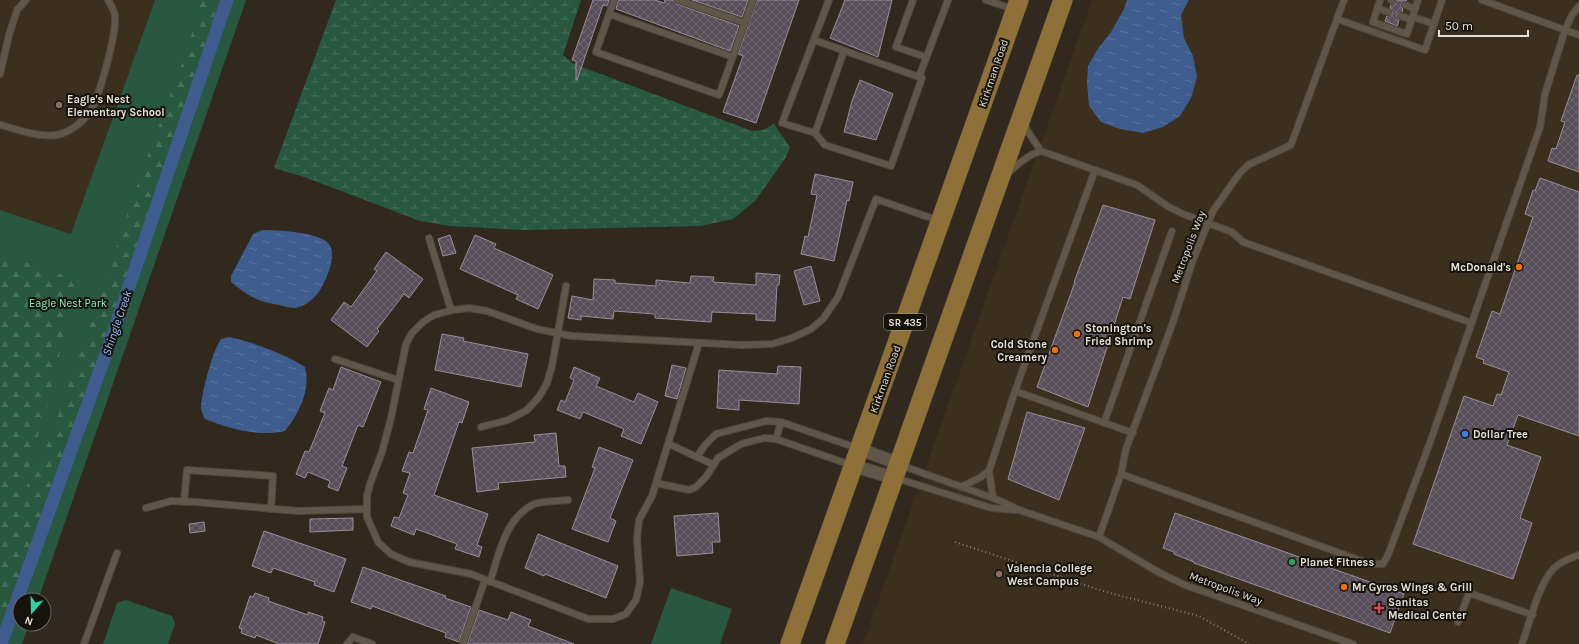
<svg xmlns="http://www.w3.org/2000/svg" width="1579" height="644" font-family="Karla,sans-serif">
  <defs>
    <pattern id="forest-firs" width="22" height="20" patternUnits="userSpaceOnUse"><rect width="22" height="20" fill="#285840"/><path d="M5 1l3.5 6h-7zM16 11l3.5 6h-7z" fill="#47705b"/></pattern>
    <pattern id="wetland-marsh" width="20" height="14" patternUnits="userSpaceOnUse"><rect width="20" height="14" fill="#285840"/><path d="M1 5h8M5 5V1M11 12h8M15 12V8" fill="none" stroke="#47705b"/></pattern>
    <pattern id="water-ripples" width="26" height="14" patternUnits="userSpaceOnUse"><rect width="26" height="14" fill="#3f5c8f"/><path d="M2 4q2-2 4 0t4 0M15 11q2-2 4 0t4 0" fill="none" stroke="#5b739e"/></pattern>
    <pattern id="building-cross-hatch" width="8" height="8" patternUnits="userSpaceOnUse"><rect width="8" height="8" fill="#584e5a"/><path d="M0 0l8 8M0 8l8-8" fill="none" stroke="#706771"/></pattern>
  </defs>
  <rect width="100%" height="100%" fill="#31291d"/>
  <g fill="#3b301d">
    <path d="M0,0h155l-84,234 -71,-24z"/>
    <path d="M1092,0h479l8,3v641h-716z"/>
  </g>
  <g fill="#285840">
    <path d="M155,0h91l-208,600h-18v24h9l-7,20h-22v-434l71,24z"/>
    <path d="M671,588l61,21 -12,35h-69z"/>
    <path d="M126,600l46,16 3,8 -7,20h-65l14,-41z"/>
  </g>
  <path fill="url(#forest-firs)" d="M201,0h26l-120,351 -107,293v-390l76,25 -14,61 -7,40 -12,38 -22,80 31,-63 18,-58 16,-40 57,-169 44,-118z"/>
  <path fill="url(#wetland-marsh)" d="M336,0h245l-18,55 11,9 178,67 11,-1 11,-6 16,23 -4,10 -30,43 -23,19 -33,7 -177,4 -73,-4 -30,-5 -113,-43 -33,-10z"/>
  <g fill="url(#water-ripples)">
    <path d="M1127,0h62l-8,15 3,23 9,18 4,21 -6,21 -11,18 -17,11 -20,6 -23,-4 -19,-7 -12,-16 -2,-23 1,-17 9,-16 14,-18 13,-23z"/>
    <path d="M263,230c15,0 54,2 65,13 11,10 -3,41 -10,50 -5,7 -15,14 -23,15 -5,0 -11,-2 -15,-3 -22,-3 -32,-9 -49,-23v-6l22,-42z"/>
    <path d="M229,337c23,5 57,17 76,30 6,23 -6,46 -20,64 -26,6 -56,-2 -80,-12 -2,-4 -4,-8 -4,-12 1,-16 11,-55 20,-68z"/>
  </g>
  <g fill="none" stroke-linecap="round" stroke-linejoin="round">
    <path stroke="#3f5c8f" stroke-width="13" d="M1,644l106,-293 120,-351"/>
  </g>
  <g fill="url(#building-cross-hatch)" stroke="#998d9b">
    <path d="M593,0h16l-2,6 -4,-1 -26,75h-1v-19l-4,-1z"/>
    <path d="M618,0h37l9,3 1,-3h9l3,4 62,22 -9,25 -114,-42z"/>
    <path d="M692,0h56l-6,17z"/>
    <path d="M757,0h42l-43,123 -33,-11 20,-56 -5,-2z"/>
    <path d="M845,0h47l-14,57 -48,-19z"/>
    <path d="M1396,0h11l-4,1 -2,3v3l2,2 -1,3 -5,2v3l2,3 -2,6 -12,-5 2,-5 5,-2v-3l-2,-3 1,-3 4,-1z"/>
    <path d="M1577,75h2v97l-31,-11 4,-13 4,1 9,-27 -4,-1z"/>
    <path d="M860,80l33,14 -17,46 -32,-8 8,-31z"/>
    <path d="M815,174l38,8 -4,19 -2,-1 -13,61 -33,-7 4,-18 3,1 9,-42 -6,-1z"/>
    <path d="M1540,178l39,14v244l-61,-21 -11,30 34,12 -21,61 12,5 -19,56 -100,-35 51,-148 29,10 4,-12 4,1 8,-23 -26,-9 1,-3 -8,-3 16,-46 8,3 33,-97 -8,-3 8,-24 2,1z"/>
    <path d="M1103,205l52,15 -25,79 -7,-2 -35,110 -51,-20 38,-105h-1z"/>
    <path d="M450,235l6,18 -13,3 -5,-17z"/>
    <path d="M475,235l21,9 -2,4 59,27 -15,34 -22,-10 2,-4 -58,-26z"/>
    <path d="M386,252l37,27 -14,19 -5,-4 -27,35 2,2 -12,16 -36,-27 13,-18 7,5 26,-36 -3,-2z"/>
    <path d="M811,266l9,35 -16,4 -10,-34z"/>
    <path d="M756,273l24,2 -1,10h-2l-2,36 -19,-1v-6l-44,-2 -1,10 -56,-4v-4l-41,-3 -1,8 -32,-3v4l-13,-2 4,-22 21,4 1,-21 21,1v3l41,3v-6l34,3 1,-7 23,1 -1,5 43,3z"/>
    <path d="M442,334l22,4 -1,3 65,13 -7,33 -86,-17z"/>
    <path d="M672,365l14,3 -9,31 -12,-3z"/>
    <path d="M778,366l23,1 -2,37 -60,-4v10l-22,-2 2,-38 58,4z"/>
    <path d="M341,367l40,15 -18,45 -5,-2 -16,41 5,2 -9,23 -10,-4 2,-6 -22,-9 -3,6 -9,-4 9,-23 4,1 16,-39 -5,-2 9,-23 4,2z"/>
    <path d="M574,367l26,11 -4,8 38,16 4,-9 20,9 -17,42 -20,-8 3,-7 -41,-17 -3,7 -23,-9 4,-10 4,2 9,-22 -4,-2z"/>
    <path d="M431,388l38,14 -7,21 -3,-1 -25,73 54,19 -11,31 5,2 -3,10 -24,-8 2,-5 -41,-15 -2,6 -23,-9 3,-9 5,1 9,-23 -5,-2 7,-20 -8,-2 7,-19 4,1 15,-43 -4,-1z"/>
    <path d="M1027,412l58,16 -26,72 -51,-21z"/>
    <path d="M556,433l3,33h6l1,11 -68,6 1,6 -22,3 -5,-44 63,-6 -1,-7z"/>
    <path d="M599,447l34,13 -23,58 6,3 -8,21 -36,-13 23,-61 -3,-1z"/>
    <path d="M718,513l2,29h-8l1,11 -36,3 -3,-40z"/>
    <path d="M1175,513l229,81 -14,39 -196,-70v-1l-20,-8v-2l-11,-4z"/>
    <path d="M353,518v12l-43,2v-13z"/>
    <path d="M204,522l1,9 -15,2 -1,-9z"/>
    <path d="M264,531l82,28 -12,33 -20,-7 1,-3 -42,-14 -2,5 -19,-7z"/>
    <path d="M538,534l80,32 -12,32 -61,-24 -1,2 -19,-8z"/>
    <path d="M363,567l83,29 -1,2 26,9 -12,35 -14,-5 1,-4 -74,-27 -1,3 -20,-7z"/>
    <path d="M255,593l14,5 -1,3 26,9 14,5v-3l15,5 -1,4 3,1 -7,22h-39l-23,-9 -1,3 -14,-5 1,-4 -3,-1 4,-11 7,-21 3,1z"/>
    <path d="M479,610l29,10 3,-8 20,8 -3,6 46,18h-107z"/>
  </g>
  <g fill="none" stroke-linecap="round" stroke-linejoin="round">
    <defs>
      <g id="service">
        <path d="M614,0l-18,52 123,43 34,-95"/>
        <path d="M678,0l67,23"/>
        <path d="M913,0l-17,47 30,10"/>
        <path d="M986,0l27,9"/>
        <path d="M1380,0l-7,22 34,12 11,-34"/>
        <path d="M1391,0l1,1"/>
        <path d="M1405,5l10,4"/>
        <path d="M1579,6l-7,9 -7,15 14,5"/>
        <path d="M1377,8l11,4"/>
        <path d="M609,14l124,43"/>
        <path d="M1401,16l11,4"/>
        <path d="M1413,17l21,7"/>
        <path d="M1337,19l88,31 17,-50"/>
        <path d="M814,40l108,38 -31,88 -66,-21 -10,-12 -33,-10 47,-123"/>
        <path d="M0,74l9,-39 8,-25 9,-10"/>
        <path d="M919,77l29,-77"/>
        <path d="M0,125c21,5 48,17 68,6 10,-5 19,-14 24,-23 9,-18 24,-72 23,-91 0,-6 -4,-12 -7,-17"/>
        <path d="M815,133l29,-82"/>
        <path d="M1041,151l96,34 32,22 14,7 49,18 11,10 229,81"/>
        <path d="M1008,173c10,-9 20,-18 33,-22l-13,-19 -4,-9"/>
        <path d="M429,238l22,72"/>
        <path d="M699,343l-47,153 -13,24 -2,19 3,43 -4,18 -10,14 -13,5h-25l-117,-45 -62,-12 -18,-8 -13,-12 -11,-25v-21l3,-12 12,-32 9,-34 15,-74 6,-11 11,-11 11,-7 19,-5 16,-2 18,3 50,18 35,7 170,9 30,-1 20,-6 19,-9 12,-10 15,-22 38,-98 61,21"/>
        <path d="M335,359l63,21"/>
        <path d="M1015,391l118,42"/>
        <path d="M1104,423l68,-192"/>
        <path d="M481,427l27,-7 19,-10 12,-13 8,-14 5,-17 14,-80"/>
        <path d="M776,439l5,-17"/>
        <path d="M669,444l45,21"/>
        <path d="M697,457l8,-12 11,-11 50,-13 15,1 76,26"/>
        <path d="M900,465l93,33 29,13 77,26 61,36 25,12 168,59"/>
        <path d="M1121,474l249,90h13l5,-9 40,-107 112,-321 5,-33 20,-64 -83,-30"/>
        <path d="M896,478l95,30 25,2"/>
        <path d="M656,483l33,7 7,-3 10,-10 12,-19 23,-14 23,-6 12,1 75,26"/>
        <path d="M961,487l20,-10 8,-6"/>
        <path d="M993,498l-4,-27 26,-80 80,-221"/>
        <path d="M184,502l3,-32 86,6 -2,33"/>
        <path d="M146,508l25,-7 25,1 102,9 69,-2"/>
        <path d="M1099,537l22,-63 5,-25 46,-124 21,-65 20,-49 26,-37 9,-9 43,-20 53,-145"/>
        <path d="M490,582c9,-28 15,-64 44,-78 8,-3 25,-3 34,-4"/>
        <path d="M1458,622l11,-29 64,22"/>
        <path d="M463,643l22,-63"/>
        <path d="M84,644l33,-91"/>
        <path d="M347,644l6,-7 19,7"/>
        <path d="M1522,644c8,-22 18,-68 37,-80 6,-4 14,-7 20,-9"/>
      </g>
      <g id="minor">
        <path d="M860,449l39,15"/>
        <path d="M854,466l40,12"/>
      </g>
      <g id="primary">
        <path d="M790,644l229,-644"/>
        <path d="M835,644l228,-644"/>
      </g>
    </defs>
    <use href="#service" stroke="#4e483d" stroke-width="8"/>
    <use href="#minor" stroke="#4e483d" stroke-width="14"/>
    <use href="#primary" stroke="#4e483d" stroke-width="20"/>
    <path stroke="#878076" stroke-width="2" stroke-dasharray="1 3" stroke-linecap="butt" d="M955,542l151,50 93,24 50,28"/>
    <use href="#service" stroke="#605749" stroke-width="6"/>
    <use href="#minor" stroke="#605749" stroke-width="12"/>
    <use href="#primary" stroke="#8f7038" stroke-width="19"/>
  </g>
  <g fill="#8d6e63" stroke="#16130d" stroke-width="1.5">
    <circle cx="59" cy="105" r="4"/>
    <circle cx="999" cy="574" r="4"/>
  </g>
  <g fill="#e8710a" stroke="#16130d" stroke-width="1.5">
    <circle cx="1519" cy="267" r="4"/>
    <circle cx="1077" cy="334" r="4"/>
    <circle cx="1055" cy="350" r="4"/>
    <circle cx="1344" cy="587" r="4"/>
  </g>
  <circle fill="#3f7fe0" stroke="#16130d" stroke-width="1.5" cx="1465" cy="434" r="4"/>
  <circle fill="#2e9e5b" stroke="#16130d" stroke-width="1.5" cx="1292" cy="562" r="4"/>
  <path fill="#e0444e" stroke="#16130d" stroke-width="1.5" d="M1377 602h4v4h4v4h-4v4h-4v-4h-4v-4h4z"/>
  <g text-anchor="middle" stroke-width="4" stroke-linejoin="round" paint-order="stroke">
    <rect fill="#16130d" stroke="#a7a29b" stroke-width="1" x="884" y="314" width="42" height="16" rx="3"/>
    <g font-size="10" font-weight="bold" fill="#e5e0d8">
      <text x="905" y="326">SR 435</text>
    </g>
    <g font-size="11" fill="#e5e0d8" stroke="#16130d">
      <text transform="translate(993 73) rotate(-71)" y="4">Kirkman Road</text>
      <text transform="translate(1188 247) rotate(-69)" y="4">Metropolis Way</text>
      <text transform="translate(885 379) rotate(-70)" y="4">Kirkman Road</text>
      <text transform="translate(1226 588) rotate(20)" y="4">Metropolis Way</text>
    </g>
    <g font-size="11" font-weight="bold" fill="#e5e0d8" stroke="#16130d" text-anchor="start">
      <text x="67" y="103">Eagle's Nest<tspan x="67" dy="13">Elementary School</tspan></text>
      <text x="1511" y="271" text-anchor="end">McDonald's</text>
      <text x="1085" y="332">Stonington's<tspan x="1085" dy="13">Fried Shrimp</tspan></text>
      <text x="1047" y="348" text-anchor="end">Cold Stone<tspan x="1047" dy="13">Creamery</tspan></text>
      <text x="1473" y="438">Dollar Tree</text>
      <text x="1300" y="566">Planet Fitness</text>
      <text x="1007" y="572">Valencia College<tspan x="1007" dy="13">West Campus</tspan></text>
      <text x="1352" y="591">Mr Gyros Wings &amp; Grill</text>
      <text x="1388" y="606">Sanitas<tspan x="1388" dy="13">Medical Center</tspan></text>
    </g>
    <g font-size="11" fill="#8df1bc" stroke="#16130d">
      <text x="68" y="307">Eagle Nest Park</text>
    </g>
    <g font-size="12" font-style="italic" fill="#9cbffd" stroke="#16130d">
      <text transform="translate(117 323) rotate(-71)" y="4">Shingle Creek</text>
    </g>
  </g>
  <g transform="translate(32 612) rotate(200)"><circle r="19" fill="#16130d" stroke="#69655e"/>
  <path d="M0-3L7 15L0 10L-7 15Z" fill="#2ad5ac"/>
  <text y="-6" font-size="11" font-weight="bold" text-anchor="middle" fill="#e5e0d8">N</text>
  </g>
  <path d="M1439 30v6h89v-6" fill="none" stroke="#e5e0d8" stroke-width="2"/>
  <text x="1445" y="30" font-size="12" fill="#e5e0d8" stroke="#16130d" stroke-width="3" paint-order="stroke">50 m</text>
</svg>
